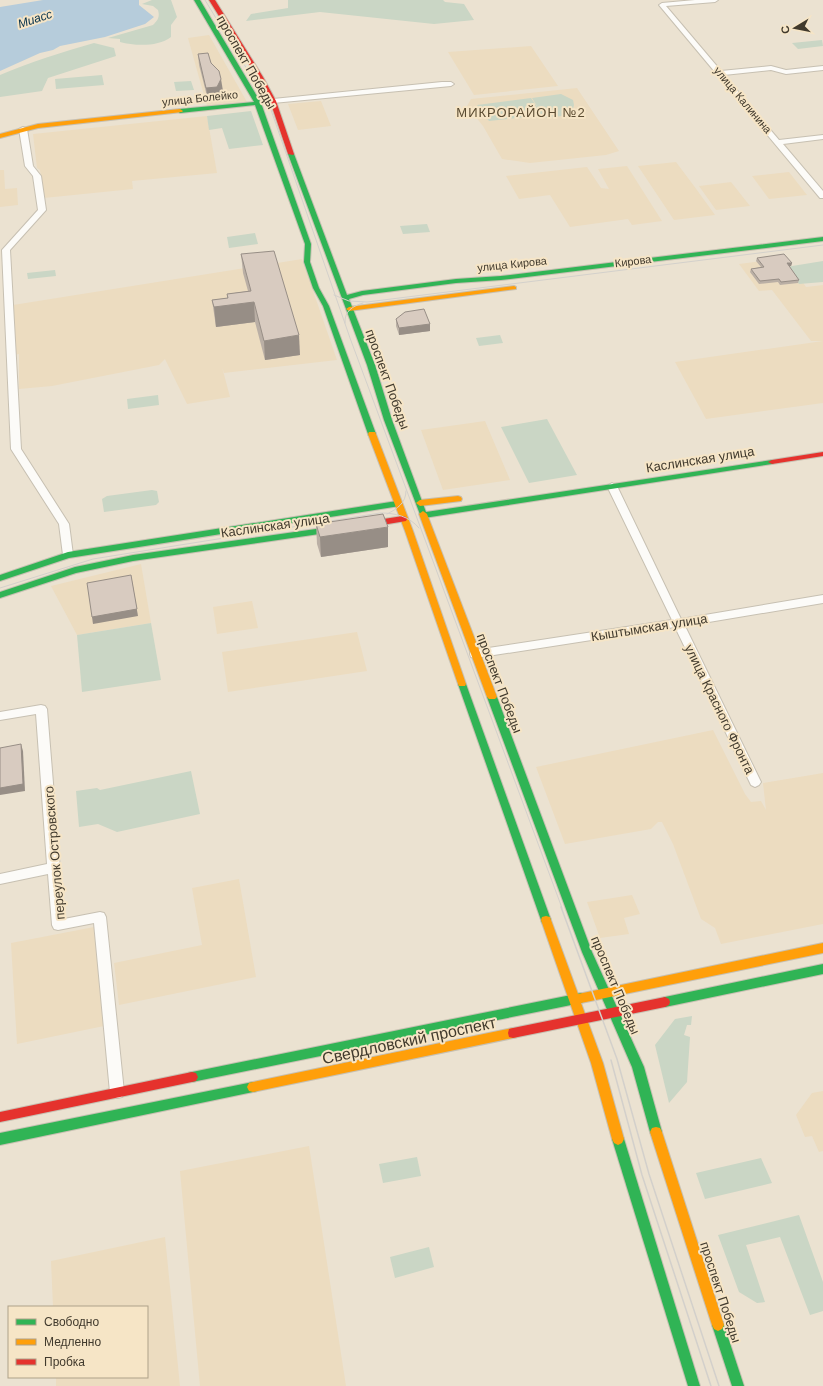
<svg xmlns="http://www.w3.org/2000/svg" width="823" height="1386" font-family="Arial,sans-serif">
  <rect width="100%" height="100%" fill="#ebe2d1"/>
  <g fill="#ecdcc0">
    <path d="M209,35l38,67 -40,4 -19,-68z"/>
    <path d="M531,46l27,40 -84,9 -26,-43z"/>
    <path d="M577,88l42,63 -13,4 -76,8 -28,-4 -19,-33 -16,-20 4,-7z"/>
    <path d="M321,101l10,25 -33,4 -10,-26z"/>
    <path d="M207,116l10,57 -85,8 1,8 -89,9 -4,-28 -3,-2 -4,-34z"/>
    <path d="M676,162l18,24 21,29 -41,5 -36,-54z"/>
    <path d="M627,166l35,55 -30,4 -4,-6 -58,8 -20,-32 -31,4 -13,-23 81,-9 14,21 8,1 -11,-20z"/>
    <path d="M0,170h4l1,19 12,-1 1,17 -18,2z"/>
    <path d="M789,172l18,23 -38,4 -17,-23z"/>
    <path d="M731,182l19,24 -34,4 -17,-24z"/>
    <path d="M786,258l20,29 17,-2v56h-12l-39,-51 -13,1 -20,-27z"/>
    <path d="M302,259l35,101 -113,13 -2,-6 8,30 -43,7 -22,-45 -6,6 -107,21 -33,3v-35l-6,1v-50z"/>
    <path d="M823,341v62l-52,7 -65,9 -31,-57z"/>
    <path d="M485,421l25,59 -67,10 -22,-60z"/>
    <path d="M141,564l10,59 -74,12 -26,-49z"/>
    <path d="M252,601l6,27 -41,6 -4,-27z"/>
    <path d="M357,632l10,39 -139,21 -6,-40z"/>
    <path d="M713,730l32,64 6,8 10,-1 5,9 -3,-27 60,-10v151l-102,20 -6,-16 -14,-9 -28,-75 -11,-22h-4l-7,7 -86,15 -29,-77z"/>
    <path d="M239,879l17,98 -137,28 -5,-42 88,-18 -10,-57z"/>
    <path d="M632,895l8,19 -16,4 5,16 -29,4 -13,-36z"/>
    <path d="M94,927l10,99 -87,18 -6,-101z"/>
    <path d="M823,1091v60l-4,1 -7,-16 -7,1 -9,-22 16,-22z"/>
    <path d="M309,1146l37,240h-146l-20,-215z"/>
    <path d="M165,1237l15,149h-124v-9h91v-70h-94l-2,-46z"/>
  </g>
  <g fill="#cad6c5">
    <path d="M152,0h19l6,17 -6,8v12c-13,10 -36,9 -51,5v-3l-12,-1 45,-13c5,-5 7,-8 5,-15l-5,-4 -11,-2z"/>
    <path d="M288,0h155l2,2 19,2 10,16 -40,4 -114,-12 -74,9 5,-7 37,-6z"/>
    <path d="M822,40l1,6 -25,3 -6,-6z"/>
    <path d="M94,43l20,5 2,8 -68,22 -6,13 -42,6v-22c31,-13 62,-23 94,-32z"/>
    <path d="M102,75l2,10 -48,4 -1,-10z"/>
    <path d="M191,81l3,9 -18,1 -2,-9z"/>
    <path d="M561,94l12,6 1,5 -3,10 -26,3 -2,-3 -54,6 -12,-16 54,-7 11,16 -10,-16z"/>
    <path d="M251,111l12,34 -34,4 -7,-21 -13,2 -2,-14z"/>
    <path d="M427,224l3,8 -27,2 -3,-8z"/>
    <path d="M255,233l3,11 -29,4 -2,-11z"/>
    <path d="M823,261v21l-24,2 -13,-17z"/>
    <path d="M55,270l1,6 -28,3 -1,-6z"/>
    <path d="M500,335l3,8 -24,3 -3,-8z"/>
    <path d="M158,395l1,10 -31,4 -1,-10z"/>
    <path d="M547,419l30,56 -48,8 -28,-56z"/>
    <path d="M152,490l5,1 2,11 -3,3 -52,7 -2,-13 5,-3z"/>
    <path d="M151,623l10,57 -79,12 -5,-57z"/>
    <path d="M191,771l9,43 -83,18 -19,-8 -19,3 -3,-36 21,-3 3,2z"/>
    <path d="M692,1016l-1,9h-4l-3,10 6,2 -3,45 -18,21 -14,-58 20,-26z"/>
    <path d="M417,1157l4,19 -38,7 -4,-19z"/>
    <path d="M761,1158l11,25 -67,16 -9,-26z"/>
    <path d="M799,1215l24,67v29l-13,4 -30,-78 -34,8 19,57 -8,1 -18,-11 -21,-57z"/>
    <path d="M429,1247l5,20 -39,11 -5,-21z"/>
  </g>
  <path fill="#b6ccdb" d="M43,0h96v5l15,12 -9,7 -40,13 -45,9 -7,4 -13,3 -40,18v-64z"/>
  <g fill="none" stroke-linecap="round" stroke-linejoin="round">
    <defs>
      <g id="street">
        <path d="M695,0h23l-3,2 -49,4 55,65 50,-5 15,4 37,-4v4l-37,4 -15,-4 -47,5 55,65 44,-5v4l-40,5 40,47v7h-3l-161,-193 3,-2z"/>
        <path d="M442,82h9l3,2 -3,2 -178,17 -3,-2 3,-2z"/>
        <path d="M23,127l4,2 6,37 8,10 5,34 -36,40 11,199 48,75 4,31 -5,3 -5,-3 -4,-31 -48,-75 -9,-199 36,-40 -5,-34 -8,-10 -6,-37z"/>
        <path d="M612,483l5,3 64,133 142,-24v8l-138,23 76,156 -2,3 -4,2 -4,-2 -76,-158 -200,31 -4,-1 -1,-3 1,-3 4,-1 197,-30 -65,-134z"/>
        <path d="M41,705l4,1 2,3 17,210 36,-7 4,1 2,4 18,175 -2,5 -5,1 -5,-1 -2,-5 -16,-169 -36,7 -4,-1 -2,-4 -4,-51 -48,10v-10l47,-10 -11,-150 -36,6v-8z"/>
      </g>
      <g id="fast">
        <path d="M194,0h6l61,103 50,141 -1,18 9,26 10,18 47,128 -1,2h-6l-1,-2 -45,-128 -10,-18 -9,-26 1,-18 -50,-139 -75,8 -3,-2 3,-2 74,-7z"/>
        <path d="M289,153l5,1 53,141 15,-4 94,-12 45,-3 322,-39v4l-322,39 -45,3 -93,12 -14,4 26,66 17,55 34,92 346,-52 4,2 -4,2 -348,54 -3,-1 -37,-97 -17,-55 -79,-211z"/>
        <path d="M397,501l3,1 1,2 -1,2 -331,52 -69,23v-6l68,-23z"/>
        <path d="M337,526l4,3 -1,2 -207,30 -57,12 -76,25v-6l75,-25 58,-12z"/>
        <path d="M462,681l4,3 85,236 -1,3 -4,1 -4,-1 -1,-3 -83,-236z"/>
        <path d="M492,694l5,3 95,255 52,115 18,65 -2,4 -4,1 -4,-1 -2,-4 -18,-65 -50,-115 -95,-255z"/>
        <path d="M823,964v10l-158,33 -4,-2 -1,-3 1,-3 4,-2z"/>
        <path d="M581,993l4,2 1,3 -1,3 -4,2 -389,79 -4,-1 -2,-4 2,-4 4,-1z"/>
        <path d="M253,1082l4,1 2,4 -2,4 -4,1 -253,53v-12z"/>
        <path d="M618,1133l4,2 2,4 76,247h-12l-76,-247 2,-4z"/>
        <path d="M718,1319l4,2 2,4 20,61h-12l-20,-61 2,-4z"/>
      </g>
      <g id="slow">
        <path d="M180,109l3,2 -1,1 -144,16 -38,10v-4l38,-10z"/>
        <path d="M514,286l2,1v2l-167,22 -3,-2 3,-2z"/>
        <path d="M369,432h6l1,2 37,97 53,153 -1,2h-6l-1,-2 -53,-153 -37,-97z"/>
        <path d="M458,496l3,1 1,2 -1,2 -41,5 -4,-3 4,-3z"/>
        <path d="M423,511l4,3 70,183 -2,2h-6l-2,-2 -68,-183z"/>
        <path d="M546,916l4,1 1,3 27,74 245,-51v10l-242,50 22,60 21,76 -2,4 -4,2 -4,-2 -2,-4 -21,-76 -50,-143 1,-3z"/>
        <path d="M513,1028l4,1 1,4 -1,4 -4,1 -260,54 -4,-1 -2,-4 2,-4 4,-1z"/>
        <path d="M656,1127l4,1 2,4 62,193 -2,4 -4,2 -4,-2 -2,-4 -62,-193 2,-4z"/>
      </g>
      <g id="jam">
        <path d="M209,0h6l48,77 13,24 18,53 -1,1 -5,-1 -18,-53 -13,-24z"/>
        <path d="M823,452v4l-51,8 -4,-2 4,-2z"/>
        <path d="M403,516l3,1 1,2 -1,2 -42,7 -4,-3 4,-3z"/>
        <path d="M665,997l4,2 1,3 -1,3 -4,2 -152,31 -4,-1 -1,-4 1,-4 4,-1z"/>
        <path d="M192,1072l4,1 2,4 -2,4 -4,1 -192,40v-10z"/>
      </g>
    </defs>
    <use href="#street" stroke="#c7c0b2" stroke-width="2"/>
    <use href="#fast" stroke="#c7c0b2" stroke-width="2"/>
    <use href="#slow" stroke="#c7c0b2" stroke-width="2"/>
    <use href="#jam" stroke="#c7c0b2" stroke-width="2"/>
    <use href="#street" fill="#fcfbf8" fill-rule="evenodd"/>
    <use href="#fast" fill="#30b455" fill-rule="evenodd"/>
    <use href="#slow" fill="#ff9f0a" fill-rule="evenodd"/>
    <use href="#jam" fill="#e5322d" fill-rule="evenodd"/>
    <g stroke="#d3d0cb" stroke-width="1">
      <path d="M205,0l65,107 80,231 212,570"/>
      <path d="M334,295l15,6 18,1 456,-57"/>
      <path d="M345,323c-1,-12 8,-17 18,-20"/>
      <path d="M387,514c10,-5 19,-11 19,-23"/>
      <path d="M0,588l93,-29 287,-46c15,0 29,3 39,15"/>
    </g>
    <g stroke="#d3d0cb" stroke-width="1.5">
      <path d="M561,907l56,152 32,115 70,212"/>
      <path d="M611,1060l31,115 69,211"/>
    </g>
  </g>
  <g fill="#baafa5">
    <path d="M198,54l13,9 12,28 -5,8 -10,1 -9,-35z"/>
    <path d="M241,254l59,101 -35,5 -10,-38 -39,5 -4,-27 15,-2v-4l21,-3 -5,-18z"/>
    <path d="M757,258l35,5 -1,3h-2l10,14 -1,3 -18,2 -2,-3 -19,2 -9,-12 1,-3 10,-2 -5,-6z"/>
    <path d="M396,319l34,5v7l-31,4 -3,-9z"/>
    <path d="M316,524l72,23 -67,10 -4,-13z"/>
  </g>
  <g fill="#978e86">
    <path d="M221,79l2,12 -5,8 -10,1 -2,-12z"/>
    <path d="M787,263h5l-1,3 -5,1z"/>
    <path d="M254,302l1,20 -39,5 -2,-20z"/>
    <path d="M430,324v7l-31,4v-7z"/>
    <path d="M299,335l1,20 -35,5 -1,-19z"/>
    <path d="M388,527v20l-67,10 -1,-20z"/>
    <path d="M131,575l7,41 -45,8 -1,-7z"/>
    <path d="M21,744l2,7 2,40 -25,4v-7z"/>
  </g>
  <g fill="#d8cbc0" stroke="#978e86">
    <path d="M208,53l3,10 8,8 2,8 -4,8 -11,1 -8,-34z"/>
    <path d="M274,251l25,84 -35,6 -10,-39 -40,5 -2,-7 16,-2 -1,-4 24,-3 -10,-37z"/>
    <path d="M784,254l8,9h-5l12,17 -18,2 -2,-3 -19,2 -9,-12 13,-2 -7,-9z"/>
    <path d="M424,309l6,15 -31,4 -3,-9 9,-7z"/>
    <path d="M383,514l5,13 -68,10 -4,-13z"/>
    <path d="M131,575l6,34 -45,8 -5,-34z"/>
    <path d="M21,744l2,40 -23,4v-40z"/>
  </g>
  <g text-anchor="middle" stroke-width="4" stroke-linejoin="round" paint-order="stroke">
    <g font-size="11" fill="#413a2d" stroke="#f6e5c6">
      <text transform="translate(200 98) rotate(-6)" y="4">улица Болейко</text>
      <text transform="translate(743 100) rotate(50)" y="4">улица Калинина</text>
      <text transform="translate(633 261) rotate(-7)" y="4">Кирова</text>
      <text transform="translate(512 264) rotate(-6)" y="4">улица Кирова</text>
    </g>
    <g font-size="12" font-style="italic" fill="#012e49" stroke="#f6e5c6">
      <text transform="translate(35 19) rotate(-18)" y="4">Миасс</text>
    </g>
    <g font-size="13" fill="#413a2d" stroke="#f6e5c6">
      <text transform="translate(247 62) rotate(60)" y="5">проспект Победы</text>
      <text transform="translate(388 379) rotate(70)" y="5">проспект Победы</text>
      <text transform="translate(700 459) rotate(-9)" y="5">Каслинская улица</text>
      <text transform="translate(275 525) rotate(-8)" y="5">Каслинская улица</text>
      <text transform="translate(649 627) rotate(-9)" y="5">Кыштымская улица</text>
      <text transform="translate(500 683) rotate(69)" y="5">проспект Победы</text>
      <text transform="translate(720 709) rotate(64)" y="5">улица Красного Фронта</text>
      <text transform="translate(54 853) rotate(-95)" y="5">переулок Островского</text>
      <text transform="translate(616 985) rotate(67)" y="5">проспект Победы</text>
      <text transform="translate(721 1292) rotate(72)" y="5">проспект Победы</text>
    </g>
    <g font-size="13" letter-spacing="1" fill="#5a4b31" stroke="#f6e5c6">
      <text x="521" y="117">МИКРОРАЙОН №2</text>
    </g>
    <g font-size="16" fill="#413a2d" stroke="#f6e5c6">
      <text transform="translate(409 1040) rotate(-12)" y="6">Свердловский проспект</text>
    </g>
  </g>
  <rect x="8" y="1306" width="140" height="72" fill="#f6e5c6" stroke="#aea189"/>
  <rect x="16" y="1319" width="20" height="6" fill="#30b455" stroke="#aea189"/>
  <text x="44" y="1326" font-size="12" fill="#413a2d">Свободно</text>
  <rect x="16" y="1339" width="20" height="6" fill="#ff9f0a" stroke="#aea189"/>
  <text x="44" y="1346" font-size="12" fill="#413a2d">Медленно</text>
  <rect x="16" y="1359" width="20" height="6" fill="#e5322d" stroke="#aea189"/>
  <text x="44" y="1366" font-size="12" fill="#413a2d">Пробка</text>
  <g transform="translate(795 28) rotate(260)" stroke="#f6e5c6" stroke-width="3" paint-order="stroke">
  <path d="M0-3L7 15L0 10L-7 15Z" fill="#413a2d"/>
  <text y="-6" font-size="11" font-weight="bold" text-anchor="middle" fill="#413a2d">С</text>
  </g>
</svg>
